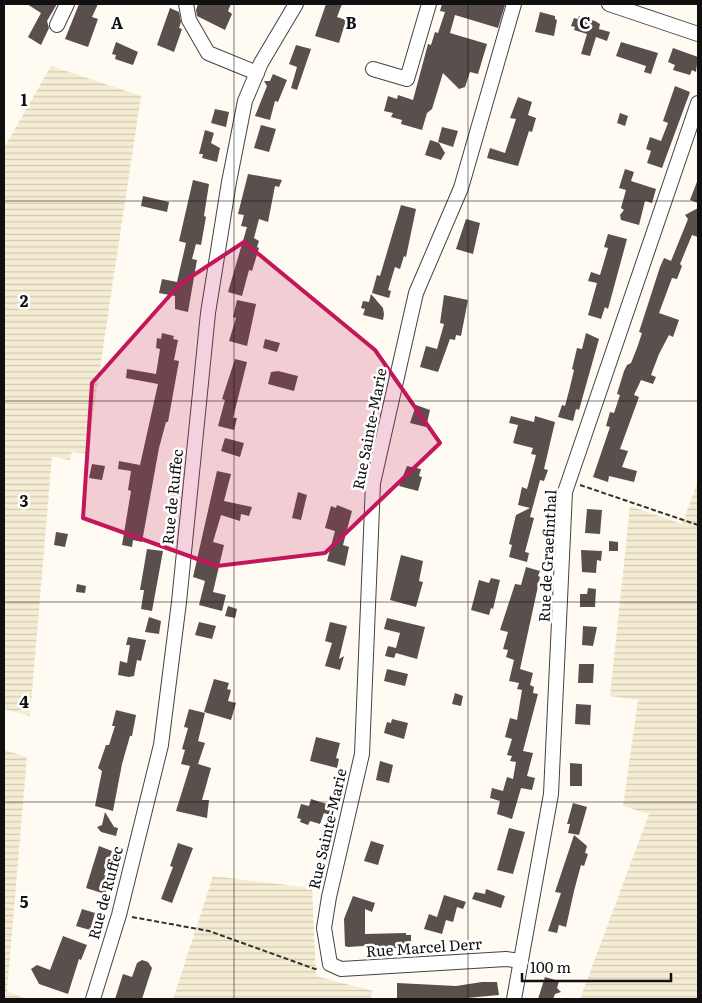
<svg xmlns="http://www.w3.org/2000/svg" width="702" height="1003" font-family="Literata,serif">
  <defs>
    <pattern id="farmland-rules" width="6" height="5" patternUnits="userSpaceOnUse" patternTransform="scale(1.25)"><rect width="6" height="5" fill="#f5edd3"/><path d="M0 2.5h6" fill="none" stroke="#d1cab4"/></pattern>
  </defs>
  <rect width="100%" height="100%" fill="#fffbf3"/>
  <g fill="url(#farmland-rules)">
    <path d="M51,66l90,30 -54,358 -15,-2 -2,8 -18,-3 -22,259 -26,-7v-561z"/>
    <path d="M698,481v518h-118l69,-185 -26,-8 15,-106 -28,-4 20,-190 52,18z"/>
    <path d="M4,750l23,7 -20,234 19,8h-22z"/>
    <path d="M213,876l99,12 4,88 57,15 -3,8h-197z"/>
  </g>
  <g fill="#594f4c">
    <path d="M27,4h30l-10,17 2,7 -8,17 -13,-8 13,-24z"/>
    <path d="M79,4h19l-6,13 6,2 -10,28 -23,-8z"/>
    <path d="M198,4h33l-3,7 4,3 -7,16 -28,-14 -1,-6z"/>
    <path d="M326,4h16l-5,13 9,3 -7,23 -24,-7z"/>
    <path d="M442,4l63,1 -7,23 -43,-13 -5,18 37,11 -9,30 -8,-2 -5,15 -6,2 -16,-16 -11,36 -5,4 -5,17 -21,-6 1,-4 -11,-3 2,-4 -9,-2 4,-15 9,3 1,-4 15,5 15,-56 3,1 4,-13 3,1 7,-21 -5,-1z"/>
    <path d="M170,8l9,4 2,10 -2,6 3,1 -8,23 -17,-7z"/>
    <path d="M540,12l15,4v3l2,1 -3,16 -19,-4z"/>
    <path d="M579,16l16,5 5,3 -1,5 11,3 -3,9 -11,-4 -6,19 -9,-2 6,-20 -13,-4 1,-3 -4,-1 3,-8 4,1z"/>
    <path d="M116,42l22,10 -5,13 -18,-6 1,-4 -4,-1z"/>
    <path d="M621,42l37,11 -7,21 -7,-2 2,-6 -30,-10z"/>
    <path d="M296,45l15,4 -14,41 -6,-2 6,-21 -8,-3z"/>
    <path d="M673,48l25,9 -2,15 -4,-2 -2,5 -17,-5 2,-5 -7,-3z"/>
    <path d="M273,74l14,6 -9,22 -3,-1 -5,19 -15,-4 12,-30 -3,-5h6z"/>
    <path d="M675,86l15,6 -28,76 -15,-5 4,-12 -5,-2 4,-12 11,4 7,-18 -5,-2z"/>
    <path d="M518,97l14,5 -4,13 8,3 -4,14 -3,-1 -11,35 -31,-8 3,-10 15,5 11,-34 -6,-1z"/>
    <path d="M215,109l14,3 -3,15 -15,-4z"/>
    <path d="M620,113l8,3 -3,10 -8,-3z"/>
    <path d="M261,125l15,4 -7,23 -15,-4z"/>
    <path d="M442,127l16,4 -5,16 -15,-5z"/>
    <path d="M205,130l9,3 -3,10 9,5 -3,14 -15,-4 1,-4h-4z"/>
    <path d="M430,140l9,3 6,10 -4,7 -16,-5z"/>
    <path d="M625,169l9,3 -3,9 25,8 -4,14 -7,-2 -6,24 -18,-5 -1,-5 4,-5 -3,-2 5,-18 -7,-2z"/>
    <path d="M248,174l34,6 -3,7 -4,-1 -7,36 -9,-3 -5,19 5,3 -2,6 2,1 -7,23 -3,-1 -7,26 -14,-4 19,-65 -6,-1 3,-11 -6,-1z"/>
    <path d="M698,179v24l-8,-3z"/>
    <path d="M193,180l16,4 -5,32 2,1 -5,28 -5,-1 -4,15 5,1 -9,52 -13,-3v-13l-16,-3 3,-14 15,3 9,-39 -7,-2z"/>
    <path d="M143,196l26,6 -2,10 -26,-6z"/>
    <path d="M401,205l15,4 -10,48 -2,-1 -4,13 -5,-2 -7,23 3,1 -2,7 -17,-5 5,-18 3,1z"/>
    <path d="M698,208v29l-6,-2 -12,29 2,2 -5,13 -5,-1 -13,35 20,7 -6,17 -4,-2 -10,19 -8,21 5,2 -3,7 -12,-4 -7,15 5,2 -19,52 8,2 -6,16 15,4 -3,11 -25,-6 -1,6 -15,-5 17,-50 -4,-1 4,-14 4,1 6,-18 -3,-1 7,-23 3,-6 4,-2 6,-15 5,-15 -3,-1 21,-65 4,-9 7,3 17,-42 -3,-4z"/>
    <path d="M466,219l14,4 -7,31 -17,-5z"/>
    <path d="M608,234l19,5 -19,70 -3,-2 -4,12 -13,-4 9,-32 -9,-2 3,-9 9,3 8,-27 -4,-1z"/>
    <path d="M371,294l12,14 1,6 -1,6 -20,-5 2,-6 -4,-1 2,-7 6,1z"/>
    <path d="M444,295l24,5 -7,36 -5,-1 -1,5 -5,-1 -12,33 -18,-5 6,-21 11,3 7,-25 -4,-1z"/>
    <path d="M237,300l19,4 -9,42 -18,-5 7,-23 -3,-1z"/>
    <path d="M162,333l12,3 -1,3 5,1 -4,20 5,1 -11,61h-2l-7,26 -17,94 -9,-2 -1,7 -10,-2 9,-54 -3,-1 3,-19 -13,-2 1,-8 21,4 18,-81 -32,-6 1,-9 29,5 4,-25 -4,-1 1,-10 4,1z"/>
    <path d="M586,333l13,6 -20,71 -3,-1 -3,12 -15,-4 4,-12 3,1 4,-15 5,-21 -2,-1 5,-21 5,1z"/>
    <path d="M265,339l15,4 -3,9 -14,-4z"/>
    <path d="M235,359l12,3 -14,56h4l-3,12 -16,-4 7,-26 -3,-1z"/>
    <path d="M278,371l20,5 -4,15 -26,-7 3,-12z"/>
    <path d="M416,405l14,5 -4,17 -16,-4z"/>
    <path d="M511,416l23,6 1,-6 20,6 -11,47 4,1 -4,11 -4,-1 -10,37 4,1 -9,34 4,1 -2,9 -18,-5 3,-12 -3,-1 7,-29 14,-7 -12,-3 4,-18 5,2 9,-34 -5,-1 2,-6 -20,-5 5,-18 -9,-2z"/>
    <path d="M225,438l19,5 -4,14 -19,-6z"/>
    <path d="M92,464l13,2 -3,14 -13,-2z"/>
    <path d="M407,466l14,3 -2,7 3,1 -4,14 -19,-5z"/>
    <path d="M217,471l14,3 -7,27 28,6 -3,9 -8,-2 -1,7 -19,-6 -8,27 11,3 -11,47 13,3 -4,16 -23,-6 6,-24 -12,-4z"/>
    <path d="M298,492l9,3 -6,25 -9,-2z"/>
    <path d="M337,505l15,6 -9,34 6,2 -4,19 -18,-5 8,-30 -10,-3 6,-22 5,2z"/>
    <path d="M587,509l15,1 -2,24 -15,-1z"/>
    <path d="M56,532l12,2 -3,13 -11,-2z"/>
    <path d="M609,541l9,1v9h-9z"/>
    <path d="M147,549l16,2 -11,60 -11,-2 3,-19h-4z"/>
    <path d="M581,550l21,1 -1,10 -4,-1 -1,13 -14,-1z"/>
    <path d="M401,555l22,6 -4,20 4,1 -7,25 -26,-7z"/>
    <path d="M526,567l14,4 -2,5 2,1 -20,92 13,4 -3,12 4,2 -1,6 5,1 -15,57 10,2 -6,23 8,2 -3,12 -11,-2 -9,31 -15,-5 3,-13 -10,-3 2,-10 11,3 4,-14 6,2 3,-17 -6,-1 2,-5 -5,-1 5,-16 -7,-2 5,-19 7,2 5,-30 -5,-1 2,-6 -10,-2 5,-21 -8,-3 2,-7 -5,-1 5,-17 -8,-2 15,-46 6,1z"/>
    <path d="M491,578l9,2 -7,29 -2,-1 -2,7 -18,-5 8,-30 10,3z"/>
    <path d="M77,584l9,2 -1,7 -9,-1z"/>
    <path d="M588,588l8,1 -1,18h-15v-13h7z"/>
    <path d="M228,606l9,3 -2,9 -10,-2z"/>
    <path d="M149,617l12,4 -2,13 -14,-2z"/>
    <path d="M387,618l38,9 -8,32 -21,-6 -2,5 -9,-2 3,-10 8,2 4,-15 -16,-4z"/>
    <path d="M199,622l17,4 -4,13 -17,-4z"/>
    <path d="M330,622l17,4 -8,33 5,-3 -4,14 -15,-4 7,-23 -7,-2z"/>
    <path d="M583,626l14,1 -4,19 -11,-1z"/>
    <path d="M128,637l18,3 -5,21 -4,-1 -3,16 -5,1 -11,-2 2,-14 7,2 3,-18h-4z"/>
    <path d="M579,664h15l-1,19h-15z"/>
    <path d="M387,669l21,5 -3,12 -21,-5z"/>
    <path d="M214,679l15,4 -2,6 4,1 -3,11 8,2 -5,17 -27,-8z"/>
    <path d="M455,693l8,3 -2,10 -9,-2z"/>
    <path d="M576,704l15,1 -1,20 -15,-1z"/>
    <path d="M189,709l16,4 -7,28 7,2 -7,21 13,4 -9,32h7l-2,18 -31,-7 14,-45 -9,-2 4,-14 -3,-1 6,-21 -4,-1z"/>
    <path d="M116,710l20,5 -4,21h-2l-8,28 -9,47 -18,-5 7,-35 -4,-3 8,-23h3l6,-19h-3z"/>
    <path d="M392,719l16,4 -4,16 -20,-6 3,-11 4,1z"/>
    <path d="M316,737l24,6 -4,15 3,1 -2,9 -27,-7z"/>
    <path d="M380,761l13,4 -4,18 -13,-3z"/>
    <path d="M570,763l12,1v22h-12z"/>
    <path d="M311,799l22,7 -3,9 -6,-2 -4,11 -10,-3 -2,4 -8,-3 1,-3 -4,-1 4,-14 8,2z"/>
    <path d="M573,803l14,4 -8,28 -11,-2 2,-9h-3z"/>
    <path d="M105,812l9,15 4,1 -2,8 -15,-4 -4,-5 5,-2z"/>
    <path d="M509,828l16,4 -12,42 -16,-4z"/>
    <path d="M574,835l13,11 -2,7 3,1 -4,12 -3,-1 -7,26 -8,36 -10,-3 3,1 -2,8 -9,-2 13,-38 -6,-1z"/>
    <path d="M371,841l13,4 -6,20 -14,-4z"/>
    <path d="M178,843l15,5 -21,55 -11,-4 12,-32 -3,-1z"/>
    <path d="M99,846l13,5 -8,24 7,2 -6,17 -19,-6z"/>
    <path d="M486,889l19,7 -4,12 -29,-9 3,-7 10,2z"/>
    <path d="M444,895l22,7 -3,7 -6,-2 -4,15 -7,-2 -4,14 -18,-5 5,-15 8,3z"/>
    <path d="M353,896l22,7 -3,9 -7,-3v25l41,-1v2h5v13h-32l-1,-3 -30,2 -3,-1 -1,-27z"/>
    <path d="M82,909l13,4 -5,17 -14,-4z"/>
    <path d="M63,936l24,9 -6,15 -2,-1 -11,35 -29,-10 -8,-15 6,-4 13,5z"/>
    <path d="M142,960l6,2 4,6 -10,31h-27l8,-25 9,3 5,-14z"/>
    <path d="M545,977l14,4 -2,7 4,4 -6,2 -2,5h-15z"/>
    <path d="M482,982h15l2,13 -43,4h-59v-16l59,3z"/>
  </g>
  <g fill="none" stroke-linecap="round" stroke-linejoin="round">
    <defs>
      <g id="minor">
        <path d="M186,4l3,16 19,33 49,20"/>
        <path d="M514,4l-53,184 -45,105 -43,190 -11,271 -33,143 -5,31 6,36 11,5 165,-10 15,2"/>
        <path d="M609,4l89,30"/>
        <path d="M57,25l10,-21"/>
        <path d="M373,69l34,10 22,-75"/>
        <path d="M93,999l26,-84 42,-170 18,-143 29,-289 21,-131 16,-81 16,-38 35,-59"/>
        <path d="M514,999l37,-205 14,-302 133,-389"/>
      </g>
    </defs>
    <use href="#minor" stroke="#434343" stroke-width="16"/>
    <g stroke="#323232" stroke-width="2" stroke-dasharray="5 2.5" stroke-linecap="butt">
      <path d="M580,485l118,40"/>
      <path d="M132,917l77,14 106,38 4,-1"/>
    </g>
    <use href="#minor" stroke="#fff" stroke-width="14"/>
  </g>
  <path fill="#c2185b" fill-opacity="0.2" stroke="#c2185b" stroke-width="4" stroke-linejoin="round" d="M244,242l131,108 65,93 -115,110 -108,13 -134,-48 9,-135 88,-99z"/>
  <path fill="none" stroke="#101010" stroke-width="1" stroke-opacity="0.55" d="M234,4v995M468,4v995M4,201h694M4,401h694M4,602h694M4,802h694"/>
  <g text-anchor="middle" stroke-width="5" stroke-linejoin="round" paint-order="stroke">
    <g font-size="15" fill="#101010" stroke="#fff">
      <text transform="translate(370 429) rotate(-79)" y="5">Rue Sainte-Marie</text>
      <text transform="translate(173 497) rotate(-84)" y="5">Rue de Ruffec</text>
      <text transform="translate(548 556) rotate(-87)" y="5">Rue de Graefinthal</text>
      <text transform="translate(328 829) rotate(-77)" y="5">Rue Sainte-Marie</text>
      <text transform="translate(106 893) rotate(-75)" y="5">Rue de Ruffec</text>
      <text transform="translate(424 948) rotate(-4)" y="5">Rue Marcel Derr</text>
    </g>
  </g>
  <g font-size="16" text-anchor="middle" font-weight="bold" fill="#101010" stroke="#fff" stroke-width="5" stroke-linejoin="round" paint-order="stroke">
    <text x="117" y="29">A</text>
    <text x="351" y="29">B</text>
    <text x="585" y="29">C</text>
    <text x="24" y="106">1</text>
    <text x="24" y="307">2</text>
    <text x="24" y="507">3</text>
    <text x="24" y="708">4</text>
    <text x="24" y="908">5</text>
  </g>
  <rect width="702" height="1003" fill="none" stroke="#101010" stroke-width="10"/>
  <path d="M522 973v8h149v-8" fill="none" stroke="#101010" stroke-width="2.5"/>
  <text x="530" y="973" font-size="15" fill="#101010" stroke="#ffffff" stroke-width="4" paint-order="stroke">100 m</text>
</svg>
